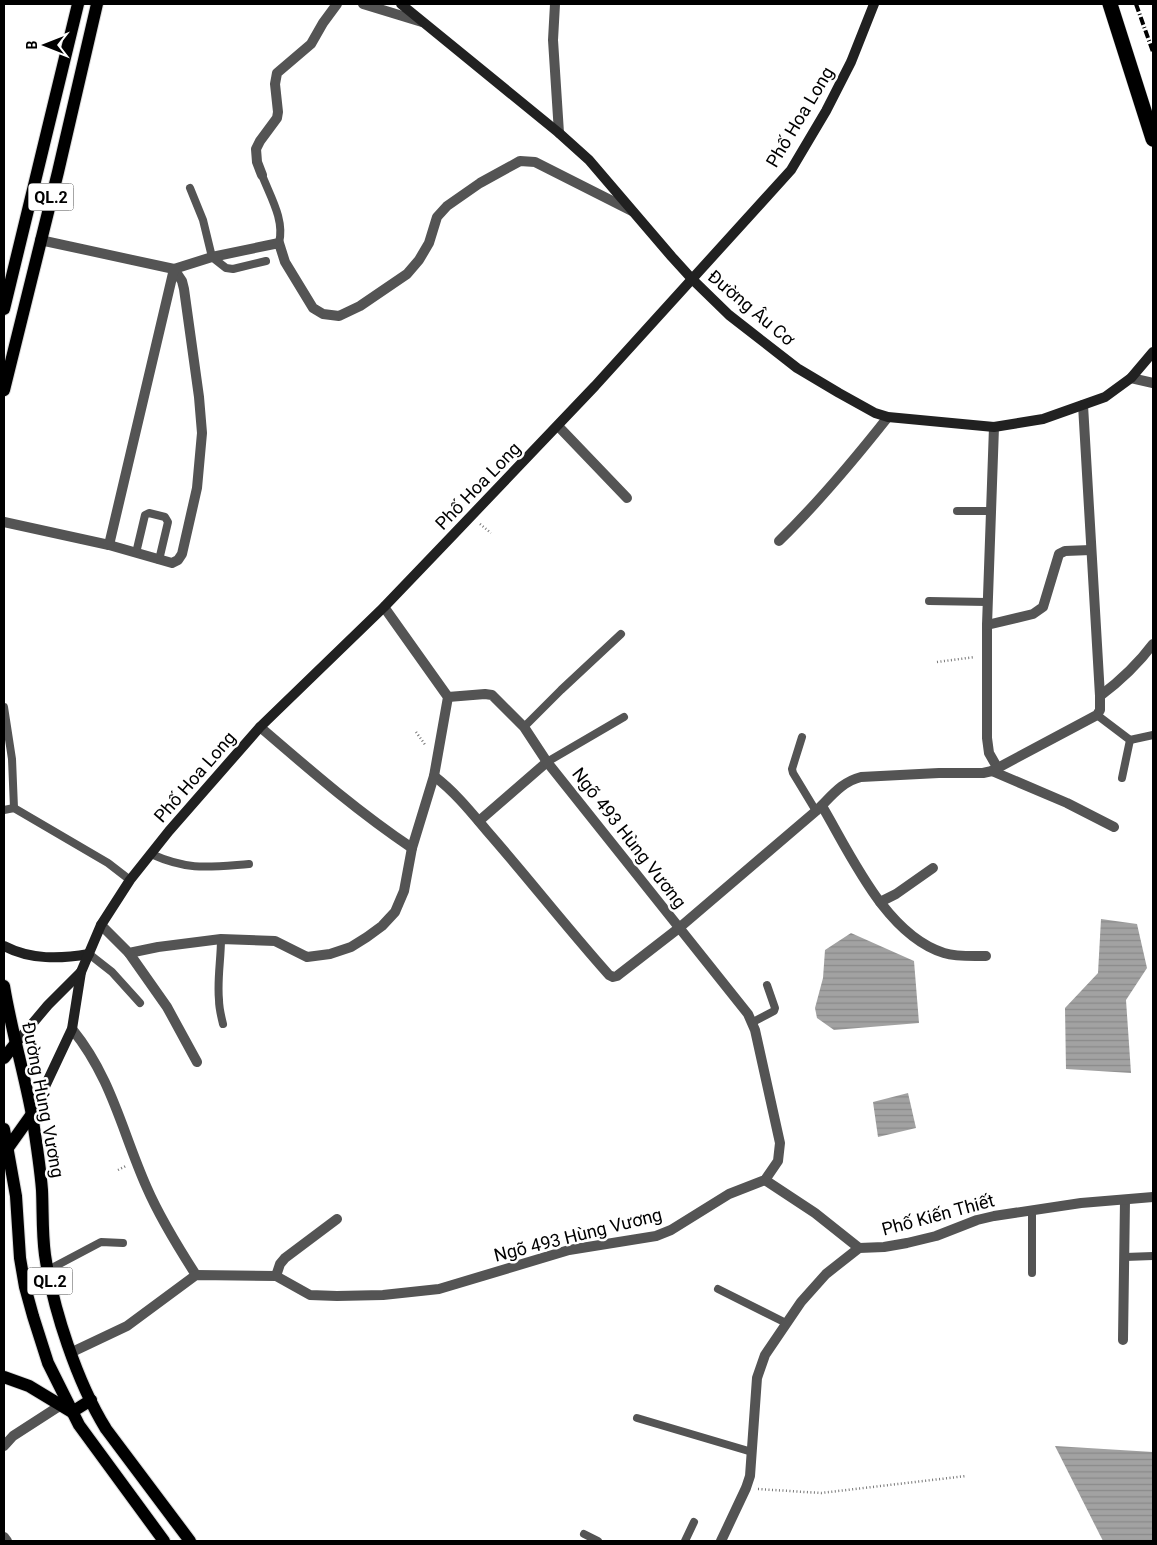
<svg xmlns="http://www.w3.org/2000/svg" width="1157" height="1545" font-family="Roboto,sans-serif">
  <defs>
    <pattern id="water-rules" width="6" height="5" patternUnits="userSpaceOnUse" patternTransform="scale(1.25)"><rect width="6" height="5" fill="#a2a2a2"/><path d="M0 2.5h6" fill="none" stroke="#8a8a8a"/></pattern>
  </defs>
  <rect width="100%" height="100%" fill="#fff"/>
  <g fill="url(#water-rules)">
    <path d="M1101,919l36,5 10,44 -21,32 5,73 -65,-4 -1,-61 33,-35z"/>
    <path d="M851,933l63,28 5,62 -85,7 -17,-12 -2,-10 8,-30 2,-28z"/>
    <path d="M908,1093l8,35 -38,9 -5,-35z"/>
    <path d="M1055,1446l98,6v89h-50z"/>
  </g>
  <g fill="none" stroke-linecap="round" stroke-linejoin="round">
    <defs>
      <g id="primary">
        <path d="M4,309l74,-305"/>
        <path d="M4,390l54,-218 39,-168"/>
        <path d="M4,986c7,43 20,86 28,129 4,25 8,50 10,75 1,22 0,43 3,65 8,54 32,127 61,174l84,112"/>
        <path d="M4,1058l12,-15"/>
        <path d="M4,1129l12,67 4,62 5,29 8,29 15,47 31,62 85,116"/>
        <path d="M5,1152l27,-38"/>
        <path d="M4,1377l25,9 43,26 19,-12"/>
      </g>
      <path id="highway" d="M1110,4l43,135"/>
    </defs>
    <use href="#primary" stroke="#dbdbdb" stroke-width="14"/>
    <use href="#highway" stroke="#dbdbdb" stroke-width="16"/>
    <g stroke="#767676" stroke-width="2.5" stroke-dasharray="1 2.5" stroke-linecap="butt">
      <path d="M453,504l8,7"/>
      <path d="M480,524l11,9"/>
      <path d="M937,662l38,-5"/>
      <path d="M416,732l10,14"/>
      <path d="M118,1170l8,-4"/>
      <path d="M758,1489l63,4 145,-17"/>
    </g>
    <g stroke="#545454" stroke-width="8">
      <path d="M262,175c8,21 23,45 17,68"/>
      <path d="M190,188l13,32 9,37 14,11 7,1 33,-8"/>
      <path d="M957,511h34"/>
      <path d="M136,553l9,-38 4,-2 16,4 3,5 -9,38"/>
      <path d="M929,601l58,1"/>
      <path d="M4,707l8,52 2,49"/>
      <path d="M1097,715l33,25 -8,38"/>
      <path d="M524,727l37,-37 60,-56"/>
      <path d="M802,737l-10,32 1,4 23,38"/>
      <path d="M1130,740l23,-5"/>
      <path d="M547,762l77,-45"/>
      <path d="M4,810l10,-2 94,55 22,17"/>
      <path d="M151,854c38,17 58,13 98,10"/>
      <path d="M221,939c0,20 -4,41 -2,61 0,8 2,16 4,24"/>
      <path d="M89,954l23,18 28,31"/>
      <path d="M753,1022l21,-11 1,-3 -8,-23"/>
      <path d="M1032,1210v63"/>
      <path d="M1125,1257l28,-1"/>
      <path d="M48,1270l53,-28 22,1"/>
      <path d="M718,1289l68,34"/>
      <path d="M637,1418l115,34"/>
      <path d="M584,1534l14,7"/>
      <path d="M685,1541l9,-19"/>
    </g>
    <g stroke="#545454" stroke-width="10">
      <path d="M363,4l59,18"/>
      <path d="M555,4l-2,36 6,93"/>
      <path d="M262,175l-5,-13 -1,-13 4,-8 17,-23 1,-6 -3,-28 2,-11 34,-29 12,-21 14,-19"/>
      <path d="M40,240l134,29 8,12 2,8 15,108 3,36 -5,55 -15,66 -4,6 -6,3 -63,-18"/>
      <path d="M1131,378l22,5"/>
      <path d="M558,426l69,72"/>
      <path d="M994,427l-7,198v113l2,15 8,14"/>
      <path d="M4,522l105,23 65,-276 38,-12 67,-14 6,19 28,46 10,6 16,2 21,-10 47,-32 12,-14 10,-17 8,-26 10,-11 33,-23 40,-22 15,1 97,49"/>
      <path d="M779,541c40,-39 75,-81 109,-124"/>
      <path d="M987,625l46,-11 10,-7 16,-53 6,-3 26,-1"/>
      <path d="M1100,696c20,-15 38,-32 53,-52"/>
      <path d="M260,727c50,43 97,84 152,121"/>
      <path d="M992,771l75,32 47,24"/>
      <path d="M434,776c21,16 37,36 53,55 42,48 80,97 122,144l4,2 4,-1 62,-48 137,-117c15,-14 25,-29 45,-34l78,-4h44l9,-2 105,-56 3,-5v-14l-17,-291"/>
      <path d="M822,806c29,49 64,129 122,147 13,4 29,3 42,3"/>
      <path d="M479,821l68,-59"/>
      <path d="M880,902l16,-8 37,-26"/>
      <path d="M101,925l28,28 29,-6 63,-8 54,2 32,16 23,-3 21,-7 16,-10 15,-11 13,-14 9,-21 8,-43 22,-72 14,-79 -64,-90"/>
      <path d="M129,953l38,54 30,55"/>
      <path d="M72,1029c40,49 50,103 75,159 13,30 31,59 49,87"/>
      <path d="M765,1180l50,33 44,35"/>
      <path d="M276,1276l4,-12 5,-6 52,-39"/>
      <path d="M1123,1340l2,-140"/>
      <path d="M70,1353l57,-27 69,-51 80,1 34,19 27,1 46,-1 56,-6 130,-39 87,-14 15,-6 58,-36 36,-14 13,-19 2,-18 -25,-113 -7,-16 -201,-252 -23,-35 -32,-32 -7,-1 -37,3"/>
      <path d="M4,1446l9,-10 48,-31"/>
      <path d="M4,1537l3,4"/>
      <path d="M721,1541l25,-53 4,-12 7,-98 8,-23 36,-53 25,-28 33,-26 25,-1 23,-4 29,-7 41,-16 17,-4 87,-13 72,-6"/>
    </g>
    <g stroke="#212121" stroke-width="10">
      <path d="M401,4l158,129 30,27 83,97 20,22 37,36 68,53 42,25 36,20 13,4 106,10 49,-8 62,-22 26,-19 22,-26"/>
      <path d="M4,946c27,14 56,13 85,8"/>
      <path d="M16,1043l32,-38 33,-33"/>
      <path d="M32,1114l40,-85 9,-57 20,-47 29,-45 39,-49 91,-104 124,-120 69,-72 142,-149 196,-216 35,-59 25,-49 23,-58"/>
    </g>
    <use href="#primary" stroke="#000" stroke-width="12"/>
    <use href="#highway" stroke="#000" stroke-width="15"/>
    <path stroke="#000" stroke-width="4" stroke-dasharray="8 2.5 1 2.5" stroke-linecap="butt" d="M1136,4l17,48"/>
  </g>
  <g text-anchor="middle" stroke-width="5" stroke-linejoin="round" paint-order="stroke">
    <g fill="#fff" stroke="#4c4c4c" stroke-width="1">
      <rect x="28.5" y="183.5" width="45" height="27" rx="4"/>
      <rect x="27.5" y="1267.5" width="45" height="27" rx="4"/>
    </g>
    <g font-size="16" font-weight="bold" fill="#000">
      <text x="51" y="203">QL.2</text>
      <text x="50" y="1287">QL.2</text>
    </g>
    <g font-size="18" fill="#000" stroke="#fff">
      <text transform="translate(800 117) rotate(-59)" y="6">Phố Hoa Long</text>
      <text transform="translate(751 308) rotate(40)" y="6">Đường Âu Cơ</text>
      <text transform="translate(478 486) rotate(-46)" y="6">Phố Hoa Long</text>
      <text transform="translate(195 777) rotate(-49)" y="6">Phố Hoa Long</text>
      <text transform="translate(629 838) rotate(52)" y="6">Ngõ 493 Hùng Vương</text>
      <text transform="translate(43 1100) rotate(79)" y="6">Đường Hùng Vương</text>
      <text transform="translate(938 1215) rotate(-15)" y="6">Phố Kiến Thiết</text>
      <text transform="translate(578 1235) rotate(-14)" y="6">Ngõ 493 Hùng Vương</text>
    </g>
  </g>
  <rect width="1157" height="1545" fill="none" stroke="#000000" stroke-width="10"/>
  <g transform="translate(45 45) rotate(270)" stroke="#ffffff" stroke-width="4" paint-order="stroke">
  <path d="M0-4L9 19L0 12L-9 19Z" fill="#000000"/>
  <text y="-8" font-size="14" font-weight="bold" text-anchor="middle" fill="#000000">B</text>
  </g>
</svg>
